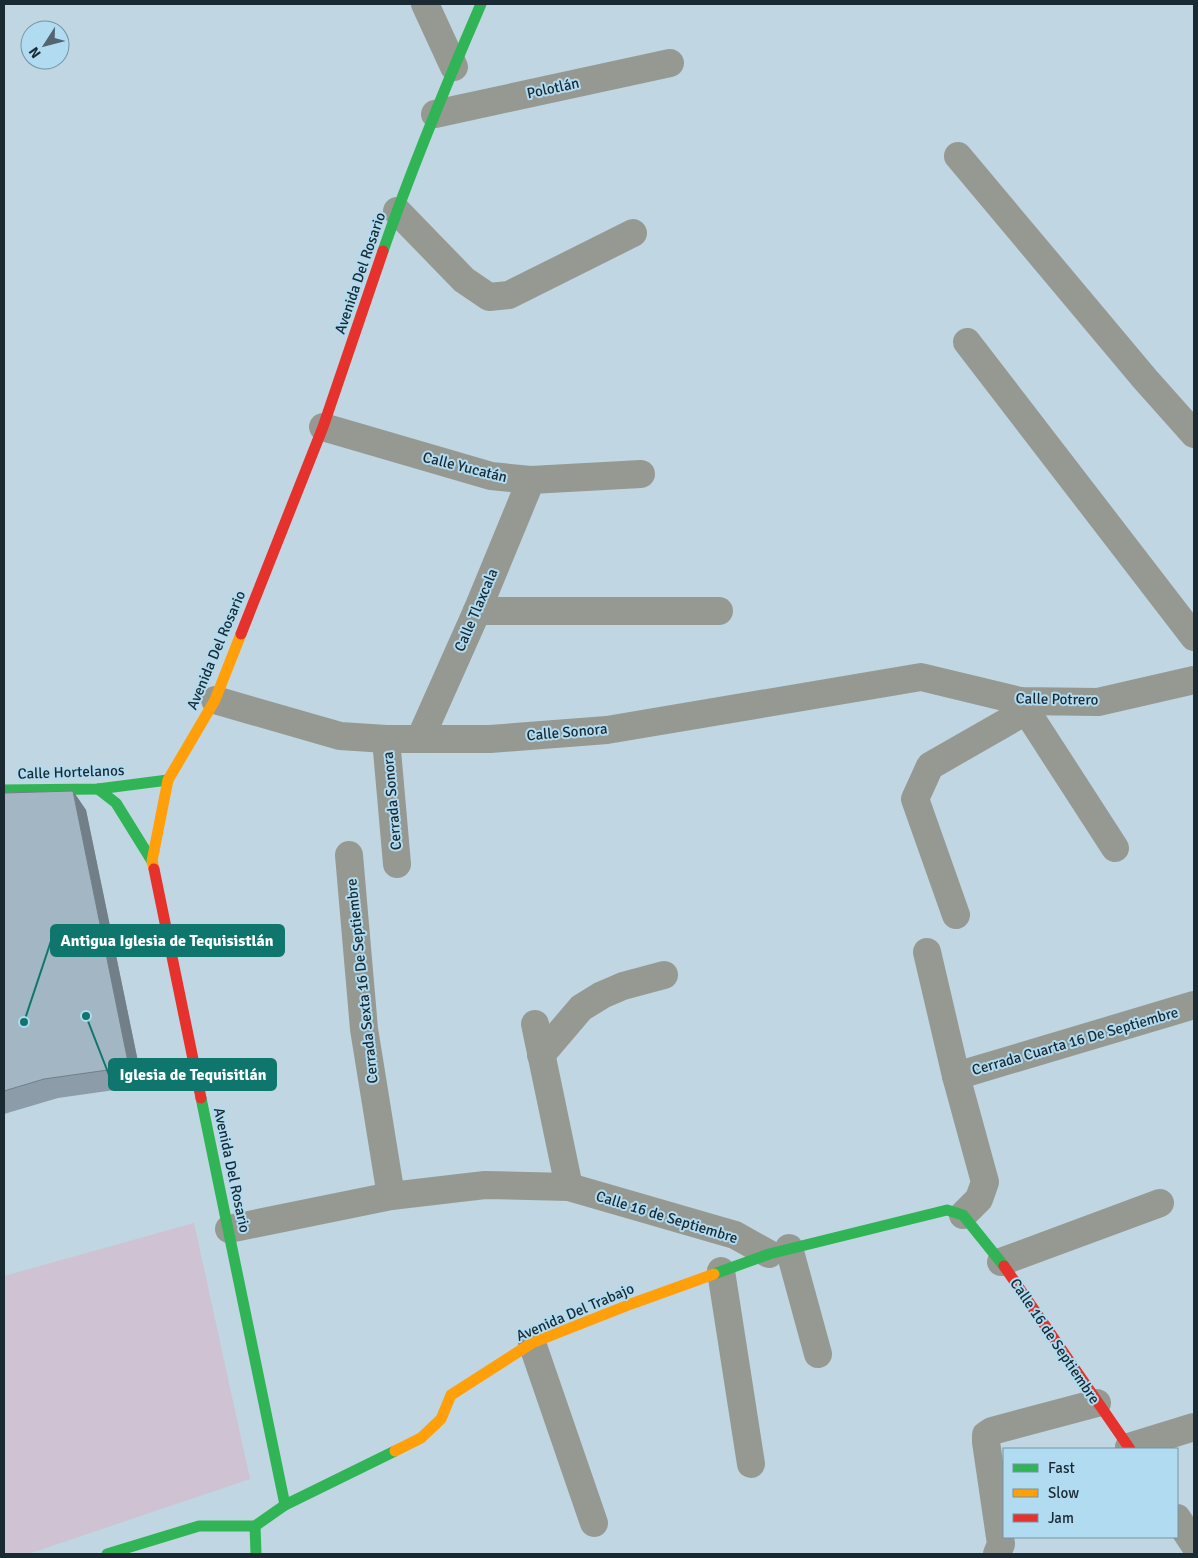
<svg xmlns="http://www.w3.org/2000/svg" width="1198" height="1558" font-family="Signika,sans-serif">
  <rect width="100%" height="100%" fill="#c0d6e2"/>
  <path fill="#cfc2d2" d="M194,1223l56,256 -222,75h-24v-278z"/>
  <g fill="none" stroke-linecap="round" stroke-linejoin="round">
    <g stroke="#959992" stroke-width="28">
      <path d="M425,4l29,63"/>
      <path d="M435,114l235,-51"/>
      <path d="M958,156l187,223 49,55"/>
      <path d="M397,211l67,69 25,17 20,-2 124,-62"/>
      <path d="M967,342l227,295"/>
      <path d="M323,427l168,49 40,4 110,-6"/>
      <path d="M477,611h242"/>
      <path d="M215,700l125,36 46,3h104l117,-9 314,-53 99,24 78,1 96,-22"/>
      <path d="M1020,701l95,147"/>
      <path d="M386,739l11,125"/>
      <path d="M420,739l57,-128 54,-131"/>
      <path d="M349,855l15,174 27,167"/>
      <path d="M956,915l-41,-116 15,-33 96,-55"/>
      <path d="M927,952l29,124 29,106 -6,17 -16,16"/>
      <path d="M535,1024l34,163"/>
      <path d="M541,1055l40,-47 21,-13 21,-9 41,-11"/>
      <path d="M956,1076l238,-71"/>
      <path d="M229,1229l162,-33 94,-11 84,2 166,48 34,19"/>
      <path d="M789,1248l29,106"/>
      <path d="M1001,1262l159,-59"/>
      <path d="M721,1271l30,193"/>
      <path d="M532,1343l62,180"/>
      <path d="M1129,1447l65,-20"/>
      <path d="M1177,1518l17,26"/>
      <path d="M997,1554l4,-10 -15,-102v-7l6,-4 105,-28"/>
    </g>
    <g stroke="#30b455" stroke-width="11">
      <path d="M383,251c29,-84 63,-166 98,-247"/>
      <path d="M98,789l18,14 36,58"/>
      <path d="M4,790l94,-1 70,-9"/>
      <path d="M201,1098l84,407"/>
      <path d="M714,1274l55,-20 178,-44 16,5 41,51"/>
      <path d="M255,1526l1,28"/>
      <path d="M107,1554l92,-28h56l30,-21 110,-54"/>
    </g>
    <g stroke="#ff9f0a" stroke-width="11">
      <path d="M154,869l-2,-8 16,-81 47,-80 26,-66"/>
      <path d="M395,1451l26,-13 20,-19 10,-24 81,-52 99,-39 83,-30"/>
    </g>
    <g stroke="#e5322d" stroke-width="11">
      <path d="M241,634l82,-207 60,-176"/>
      <path d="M154,869l47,229"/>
      <path d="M1004,1266l126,183"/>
    </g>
  </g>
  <path fill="#8c9da9" d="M73,791l13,19 57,276 -85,12 -54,16v-321z"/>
  <path fill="#727f89" d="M73,791l13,19 57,276 -14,-19z"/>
  <path fill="#a3b6c4" stroke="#727f89" d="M73,791l56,276 -85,12 -40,12v-298z"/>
  <g text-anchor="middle" stroke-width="4" stroke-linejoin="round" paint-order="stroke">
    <g font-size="15" fill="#192a32" stroke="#b1dbf1">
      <text transform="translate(553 88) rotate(-12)" y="5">Polotlán</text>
      <text transform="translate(360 273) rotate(-71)" y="5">Avenida Del Rosario</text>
      <text transform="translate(465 467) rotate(14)" y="5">Calle Yucatán</text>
      <text transform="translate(476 610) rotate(-67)" y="5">Calle Tlaxcala</text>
      <text transform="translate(216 650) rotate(-67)" y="5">Avenida Del Rosario</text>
      <text transform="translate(1057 699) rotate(1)" y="5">Calle Potrero</text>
      <text transform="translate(567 732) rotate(-5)" y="5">Calle Sonora</text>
      <text transform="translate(71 772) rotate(-2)" y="5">Calle Hortelanos</text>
      <text transform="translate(392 801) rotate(-95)" y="5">Cerrada Sonora</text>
      <text transform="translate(362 981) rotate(-96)" y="5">Cerrada Sexta 16 De Septiembre</text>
      <text transform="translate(1075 1041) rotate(-16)" y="5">Cerrada Cuarta 16 De Septiembre</text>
      <text transform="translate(232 1170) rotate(78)" y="5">Avenida Del Rosario</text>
      <text transform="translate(667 1217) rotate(17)" y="5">Calle 16 de Septiembre</text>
      <text transform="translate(575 1312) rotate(-23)" y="5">Avenida Del Trabajo</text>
      <text transform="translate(1055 1341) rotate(56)" y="5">Calle 16 de Septiembre</text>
    </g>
  </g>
  <path fill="none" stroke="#0f766e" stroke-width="2" d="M24 1022L51 941M86 1016L109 1075"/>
  <g fill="#0f766e" stroke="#b1dbf1" stroke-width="2">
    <circle cx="24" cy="1022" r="5"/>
    <circle cx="86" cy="1016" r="5"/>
  </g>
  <g fill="#0f766e" stroke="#0f766e" stroke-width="2">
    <rect x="51" y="925" width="233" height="31" rx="5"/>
    <rect x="109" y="1059" width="167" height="31" rx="5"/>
  </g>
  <g font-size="16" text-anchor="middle" font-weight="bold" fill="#fff">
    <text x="167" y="946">Antigua Iglesia de Tequisistlán</text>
    <text x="193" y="1080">Iglesia de Tequisitlán</text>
  </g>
  <rect width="1198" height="1558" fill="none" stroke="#192a32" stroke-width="10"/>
  <rect x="1003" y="1448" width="175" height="90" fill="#b1dbf1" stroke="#7494a5"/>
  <rect x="1013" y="1464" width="25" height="8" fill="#30b455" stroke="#7494a5"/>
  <text x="1048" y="1473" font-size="15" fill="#192a32">Fast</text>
  <rect x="1013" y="1489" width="25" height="8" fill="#ff9f0a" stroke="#7494a5"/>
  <text x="1048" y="1498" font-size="15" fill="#192a32">Slow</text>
  <rect x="1013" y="1514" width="25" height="8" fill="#e5322d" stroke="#7494a5"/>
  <text x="1048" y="1523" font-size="15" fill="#192a32">Jam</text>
  <g transform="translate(45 45) rotate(234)"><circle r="24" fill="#b1dbf1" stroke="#7494a5"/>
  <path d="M0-4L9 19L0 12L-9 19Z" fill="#536670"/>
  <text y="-8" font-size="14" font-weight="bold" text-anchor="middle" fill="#192a32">N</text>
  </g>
</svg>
